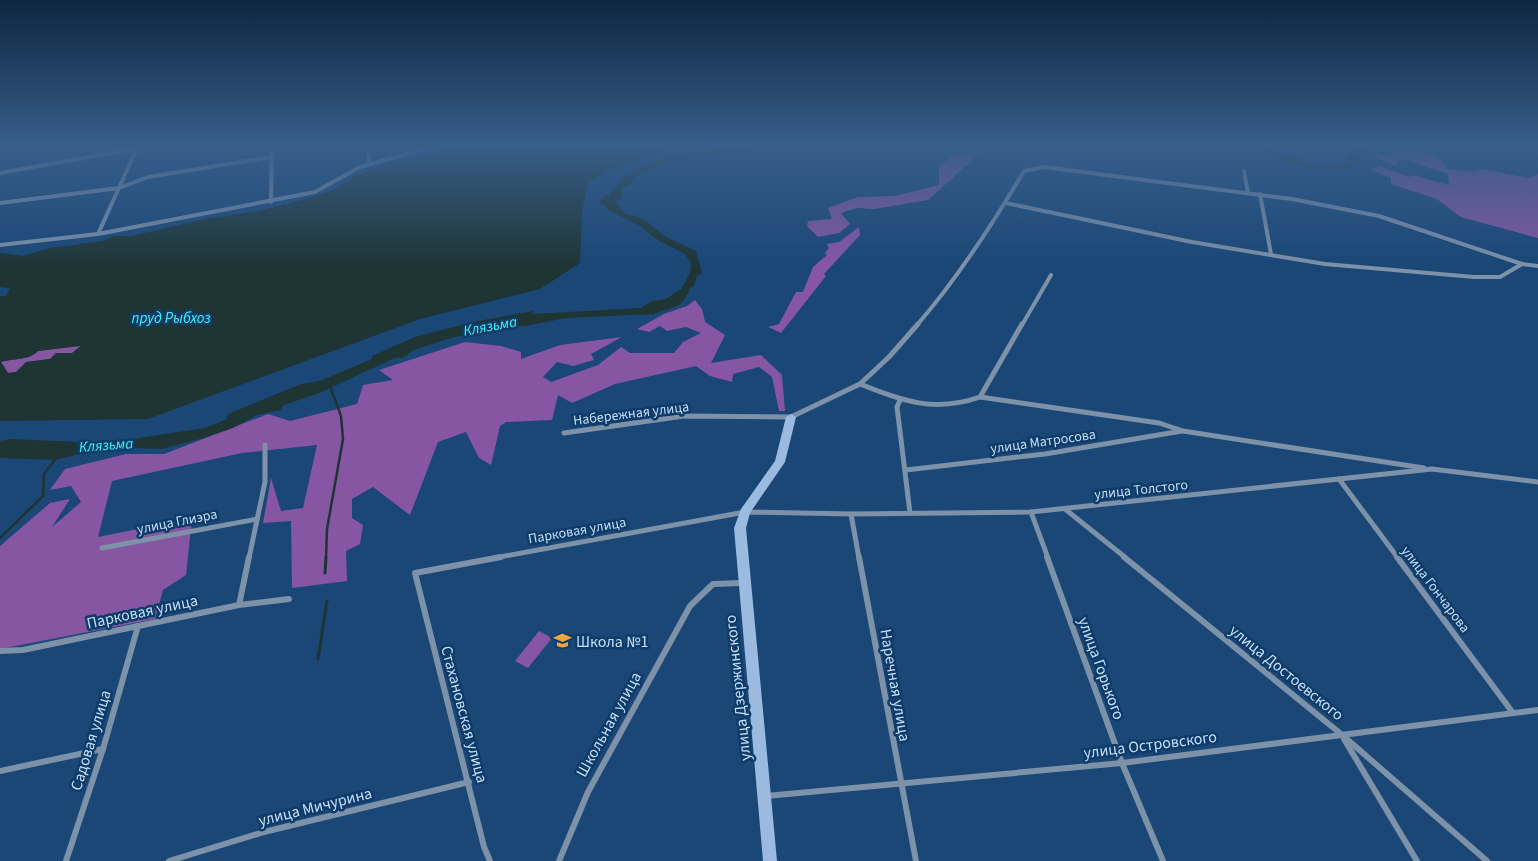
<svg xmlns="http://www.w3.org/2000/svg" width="1538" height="861" font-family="'Source Sans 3',sans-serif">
  <rect width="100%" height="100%" fill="#1a4776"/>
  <g fill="#8756a3">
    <path d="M964,146h20l-1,5 -8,2 2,3 -49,44 -54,9 -17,-1 -16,5 9,11 -11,9 -21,4 -11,-11 1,-5 24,-2 -4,-11 30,-11 36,-1 45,-11v-19l14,-10 15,-3z"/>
    <path d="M1392,146l35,1 -1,3 16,11 6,9 27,1 6,-2 47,9 10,-4v64l-77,-21 -24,-18 -46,-15v-6l-20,-8 8,-4 31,11 3,-2 36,10 -1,-11 -48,-16 -4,8 -20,-8v-4l15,3 4,-10z"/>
    <path d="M859,227l1,8 -36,39 2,2 -45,57 -13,-6 11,-3 17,-32h7l10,-25 14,-12 -2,-2 4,-5 -2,-4 12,-2z"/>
    <path d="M695,300l7,9 3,13 20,13 -14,28 50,-8 21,20 3,36h-6l-7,-34 -13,-10 -26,7 -1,8 -22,-6 -14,-10 -81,18 -43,19 -14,-8 -6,25 -46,2 -6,4 -9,39 -12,-7 -13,-26 -28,10 -28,73 -37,-28 -21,12v19l11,7 -3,19 -14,7 1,30 -55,7 -1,-67 -28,2 8,-45 10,33 22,-3 14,-63 -75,8 -130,28 -14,56 94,-19 -6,57 -23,15 -8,29 -155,30v-103l50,-43 20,-4 -18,28 29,-25 -10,-16 -21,4 15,-21 61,-15h38l104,-40 22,7 67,-17 6,-19 30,-5 -14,-10 86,-28 36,4 20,6v7l39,-14 62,-8 -31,17 3,6 -21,6 -16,-4 -14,15 8,5 47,-17 23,-18 9,6h44l9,-11 18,-9 -15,-6 -19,4 -7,-5 -11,6 -12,-3 27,-15 23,-8z"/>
    <path d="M82,345l-10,8h-16l-6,6 -24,3 -10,10 -8,1 -7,-11c13,-4 27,-1 37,-11z"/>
    <path d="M539,631l13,7 -24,30 -13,-7z"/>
  </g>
  <g fill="#1e3534" fill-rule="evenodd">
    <path d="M448,146h242c-35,8 -71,17 -102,37l-6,29 -2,51 -40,26 -120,30 -272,100 -148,2v-125h6l4,-8 -10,-1v-34l23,3 27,-8 53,-7 10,-5h18l79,-18 43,-6 35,-8 43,-13 23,-14 27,-12 46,-11zM81,346l-9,7h-16l-6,6 -24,3 -10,10 -8,1 -7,-11c13,-4 27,-1 37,-11z"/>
    <path d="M750,146h32l-44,8 -60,5 -40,16 -7,9 -8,4 -3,12 -5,1 10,12 20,7 21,17 30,14 6,22 -5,3 -3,10 -5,3v3l-9,13 -26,9 -88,4 -41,8 -23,1 -51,11 -37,12 -12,8h-7l-76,35 -35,12 -4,5 -23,5 -24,13 -29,10 -42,11 -31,-1 -39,3 -37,9 -55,-2v-17l11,-2 67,3 48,-2 79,-12 22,-9 1,-5 73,-30 19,-3 52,-22v-3l43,-19 58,-15 55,-10 6,-1 -2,3 109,-6 11,-7 14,-2 15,-10 9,-16 1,-10 -6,-9 -26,-13 -19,-15 -32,-16 -2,-4 -7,-2 3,-6 3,1 -1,-4h5l14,-18 30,-15 23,-7z"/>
    <path d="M1253,146c27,-1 68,37 96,14l-2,-9 7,-1v-4h14l-10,18 -8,4 -17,2 -42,-5z"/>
  </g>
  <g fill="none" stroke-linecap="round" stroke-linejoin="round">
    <g stroke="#1e3534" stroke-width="2.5">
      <path d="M0,538l43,-42 1,-22 13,-17"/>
      <path d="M326,558l1,-29 16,-90 -2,-23 -11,-30"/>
    </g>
    <g stroke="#1e3534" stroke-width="3">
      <path d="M325,573l1,-16"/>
      <path d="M318,659l9,-58"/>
    </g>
    <g stroke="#7d91a8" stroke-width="4">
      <path d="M369,146v18"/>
      <path d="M1244,171l4,22"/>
      <path d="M0,173l138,-25"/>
      <path d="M1260,194l11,60"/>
      <path d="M271,202l1,-56"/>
      <path d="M0,203l119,-15 29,-11 124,-20"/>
      <path d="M1006,203l186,39 133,22 149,13h26l22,-13"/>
      <path d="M98,234l40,-88"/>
      <path d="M0,245l98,-11 217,-42 45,-25 74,-21"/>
      <path d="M917,325c41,-47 75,-100 107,-154l20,-4 248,32 87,17 143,48 16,2"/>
      <path d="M1022,325l29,-50"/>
    </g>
    <g stroke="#7d91a8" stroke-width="5">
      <path d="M860,384c43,17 74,29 120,13l42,-73"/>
      <path d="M980,397l179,26 24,8 241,37"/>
      <path d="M900,400l-3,7 13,106"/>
      <path d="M564,433l120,-17 107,1 69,-33 29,-27 29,-33"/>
      <path d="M906,470l139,-16 137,-23"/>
      <path d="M1339,479l59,79"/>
      <path d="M1065,509l61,49"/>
      <path d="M1031,512l17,46"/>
      <path d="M851,514l8,44"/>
      <path d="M102,548l155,-29"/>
      <path d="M249,558l16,-76v-37"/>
      <path d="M494,558l251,-46 106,2 180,-2 401,-43 106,13"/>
    </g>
    <g stroke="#7d91a8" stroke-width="6">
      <path d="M859,557l57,304"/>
      <path d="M1047,557l75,206 41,98"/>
      <path d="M1124,557l217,177 146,127"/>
      <path d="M1397,557l116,156"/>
      <path d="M239,605l10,-48"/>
      <path d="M0,651l23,-1 216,-45 50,-6"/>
      <path d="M1344,739l73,122"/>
      <path d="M0,771l103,-22"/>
      <path d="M766,796l356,-33 416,-53"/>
      <path d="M66,861l37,-112 35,-123"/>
      <path d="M169,861l95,-29 205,-50"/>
      <path d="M490,861l-6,-14 -69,-274 86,-16"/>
      <path d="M559,861l29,-69 102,-186 23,-22 30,-1"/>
    </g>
    <path fill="#9abae0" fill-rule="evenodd" d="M791,414l5,3 -11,45 -35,51 -4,15 31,333h-14l-29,-333 7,-19 34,-48 11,-44z"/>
  </g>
  <linearGradient id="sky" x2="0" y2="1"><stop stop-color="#0e2741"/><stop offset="0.55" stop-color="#385e8a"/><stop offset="1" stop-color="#385e8a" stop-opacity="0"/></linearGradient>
  <rect width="1538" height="266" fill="url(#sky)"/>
  <defs>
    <symbol id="school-bare" viewBox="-9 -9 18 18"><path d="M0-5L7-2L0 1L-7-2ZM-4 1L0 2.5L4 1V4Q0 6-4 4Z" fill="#efa73d" stroke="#0d3c6a" stroke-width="2.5" paint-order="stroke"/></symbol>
  </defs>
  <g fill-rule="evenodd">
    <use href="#school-bare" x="550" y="628" width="25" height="25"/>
  </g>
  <g text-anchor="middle" stroke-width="5" stroke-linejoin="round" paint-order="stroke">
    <g font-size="14" fill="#c7dffb" stroke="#0d3c6a">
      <text transform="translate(631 413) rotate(-7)" y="5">Набережная улица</text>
      <text transform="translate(1043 441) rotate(-8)" y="5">улица Матросова</text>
      <text transform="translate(1141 489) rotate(-6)" y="5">улица Толстого</text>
      <text transform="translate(177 521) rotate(-11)" y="5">улица Глиэра</text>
      <text transform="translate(577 530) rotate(-10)" y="5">Парковая улица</text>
      <text transform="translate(1436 589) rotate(53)" y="5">улица Гончарова</text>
    </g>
    <g font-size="15" font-style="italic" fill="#3af7f2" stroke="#0d3c6a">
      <text x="171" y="323">пруд Рыбхоз</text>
      <text transform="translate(490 326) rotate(-10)" y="5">Клязьма</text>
      <text transform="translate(106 445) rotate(-4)" y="5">Клязьма</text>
    </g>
    <g font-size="16" fill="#c7dffb" stroke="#0d3c6a">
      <text transform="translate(142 611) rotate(-12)" y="6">Парковая улица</text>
      <text transform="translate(1102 668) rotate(70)" y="6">улица Горького</text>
      <text transform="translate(1287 672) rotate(39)" y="6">улица Достоевского</text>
      <text transform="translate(896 685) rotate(80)" y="6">Наречная улица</text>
      <text transform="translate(737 688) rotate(-96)" y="6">улица Дзержинского</text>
      <text transform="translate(465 714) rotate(75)" y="6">Стахановская улица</text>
      <text transform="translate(608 724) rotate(-61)" y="6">Школьная улица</text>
      <text transform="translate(90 740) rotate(-73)" y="6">Садовая улица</text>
      <text transform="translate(1150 744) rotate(-7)" y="6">улица Островского</text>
      <text transform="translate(315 806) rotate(-14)" y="6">улица Мичурина</text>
    </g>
    <g font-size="16" fill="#c7dffb" stroke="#0d3c6a" text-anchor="start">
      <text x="576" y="647">Школа №1</text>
    </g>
  </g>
</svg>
